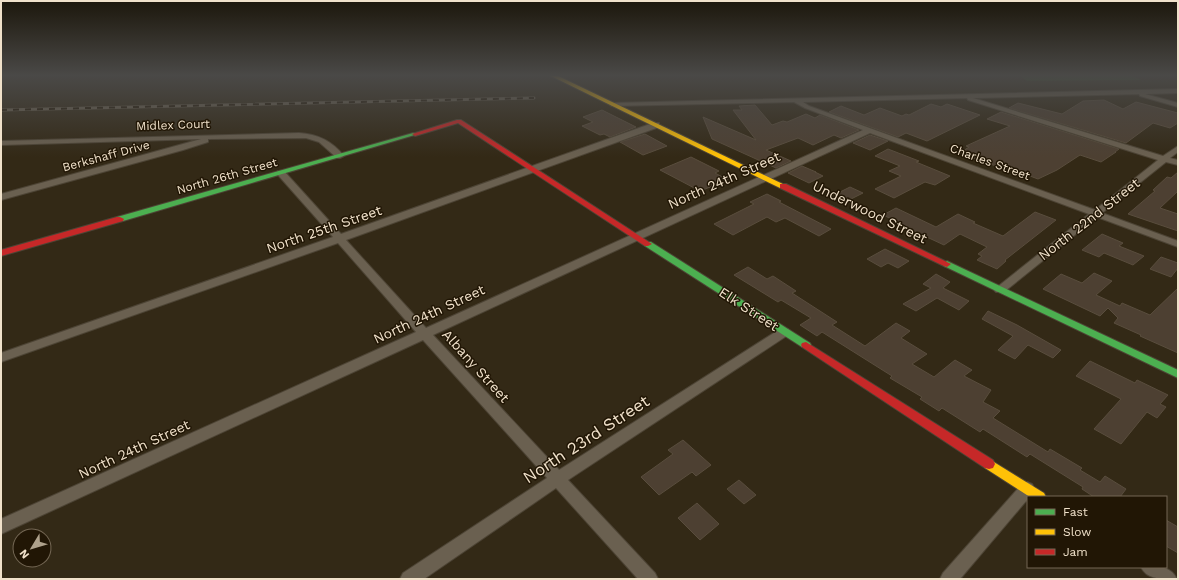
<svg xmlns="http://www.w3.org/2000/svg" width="1179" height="580" font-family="'Work Sans',sans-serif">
  <rect width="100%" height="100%" fill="#332916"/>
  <path fill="#2c561b" d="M1019,75h112l10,5 -114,1z"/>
  <g fill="#4d4032" stroke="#594d3d">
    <path d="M1104,100l19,9 13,-7 42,11v10l-8,5 -17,-5 -27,20 -117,-35 9,-5 44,11 21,-13z"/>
    <path d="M931,104l10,3 6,-3 33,11 -53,26 -21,-8 -8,4 -69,-25 12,-6 23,9 16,-7 22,8 4,-2 3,1z"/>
    <path d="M755,105l17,20 11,-4 4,1 19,-8 9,4 5,-3 39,15 -18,8 -7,-3 -21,10 -15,-7 -32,12 25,11 -15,7 -64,-29 -9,-22 53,23 -23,-30h9l-3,-4z"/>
    <path d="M602,110l34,17 -26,10 -6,-3 -4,1 -18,-9 11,-4 -10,-5z"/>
    <path d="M1001,112l118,37 -4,3h1l-15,10 -21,-7 -23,15 -19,9 -24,-9 -2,1 -19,-6 -33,-12 9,-6 -3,-1 44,-20 -23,-7z"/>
    <path d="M645,134l22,12 -24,9 -23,-13z"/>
    <path d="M870,135l18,6 -18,9 -17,-7z"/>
    <path d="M888,149l31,12 -3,1 34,14 -15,9 -10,-3 -31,16 -19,-9 26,-13 -12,-5 11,-5 -25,-10z"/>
    <path d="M691,157l28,14 -4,2 13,7 -28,11 -40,-21z"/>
    <path d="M802,166l14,6h-1l8,4 -14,7 -21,-10z"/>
    <path d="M1178,172v19l-18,17 18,6v17l-50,-17 27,-23 -2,-1 14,-13 4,1z"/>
    <path d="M850,187l13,6 -14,7 -13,-6z"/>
    <path d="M767,194l14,7 -2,1 52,27 -12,7 -34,-18 -9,4 -9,-5 -34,18 -19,-11 40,-20 -4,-2z"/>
    <path d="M896,208l40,19 22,-13 17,8 -2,1 30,13 32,-24 21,8 -51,40 1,1 -9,8 -20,-9 5,-4 -4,-2 9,-7 -27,-13 -16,11 -43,-20 1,-1 -19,-9z"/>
    <path d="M1102,234l21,9 -4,3 25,10 -11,9 -29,-12 -5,4 -17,-7z"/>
    <path d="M885,249l24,12 -11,7 -10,-5 -7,4 -14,-8z"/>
    <path d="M1161,257l17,6v5l-7,9 -21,-8z"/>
    <path d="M748,267l19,12 6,-3 23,15 -4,2 45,29 -5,3 33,21 31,-23 14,8 -9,7 26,16 -15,10 22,13 21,-17 17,10 -8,6 27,14 -8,12 17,9 -7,7 55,34 2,-3 32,19 -2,2 20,12 5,-6 21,13 -6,8h-26l-12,-8 1,-2 -53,-33 -3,3 -44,-28 -3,3 -38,-24 -3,3 -19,-12 2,-2 -32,-19 2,-2 -70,-44 -5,4 -17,-11 11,-7 -30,-18 -3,2 -44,-27z"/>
    <path d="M1094,273l18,8 -16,14 24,11 2,-3 28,12 28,-27v65l-38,-17 1,-1 -27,-12 4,-5 -10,-10 -8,8 -57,-27 18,-15 21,9z"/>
    <path d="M936,274l14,8 -7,6 26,13 -10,9 -22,-12 -21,13 -13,-7 28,-16 -8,-4z"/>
    <path d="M988,311l29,14 44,25 -8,8 -25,-13 -13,14 -17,-9 15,-14 -31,-17z"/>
    <path d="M1090,361l45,22 2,-3 31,15 -8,9 6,3 -9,11 -10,-6 -26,32 -27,-15 27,-30 -45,-23z"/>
    <path d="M683,440l28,25 -15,11 -4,-4 -33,23 -18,-18 32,-23 -5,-4z"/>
    <path d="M739,480l17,15 -12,9 -17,-15z"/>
    <path d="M697,503l22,21 -19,16 -22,-22z"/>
    <path d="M1166,520l12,7v26l-12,-7z"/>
  </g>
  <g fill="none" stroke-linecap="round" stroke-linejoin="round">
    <defs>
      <g id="street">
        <path d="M1178,89v4l-33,1 33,9v4l-38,-11 -1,-2 -166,4 190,58 15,-10v6l-8,6 8,2v5l-12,-3 -64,51 76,28v6l-81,-30 -93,75h-8l-2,-2 2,-2 93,-74 -219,-81 -437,202 126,135 221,-141h8l2,3 -2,3 -220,145 87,93 3,6h-20l-82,-91 -132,91h-24l3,-6 144,-95 -124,-138 -422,194v-15l415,-187 -78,-89 -337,119v-9l332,-116 -55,-62 -1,-2 1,-2h6l57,63 312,-111h6v4l-313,113 80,88 437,-198 -58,-22 -11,-6 -182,4 -2,-1v-2zM967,98l1,2 190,60 -63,50 -286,-104 -6,-4z"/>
        <path d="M299,133c19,1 33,8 45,23l-4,2h-3l-18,-16 -13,-4 -98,1v3l-25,8 -182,50v-6l200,-55 -200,6v-4z"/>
        <path d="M1027,482l5,2 3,5 -3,5 -72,85h-20l3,-6 79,-89z"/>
        <path d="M1141,567c13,0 29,-3 36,12 -14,0 -30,1 -36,-12z"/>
      </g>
      <g id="fast">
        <path d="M413,133l5,1 -295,87h-3l-4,-2 1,-2z"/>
        <path d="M645,242h6l159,101 1,2 -1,2h-8l-157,-101 -1,-2z"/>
        <path d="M947,261l231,109v8l-234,-112 -1,-2z"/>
      </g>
      <g id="slow">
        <path d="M549,75h7l231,111 -1,2h-6z"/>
        <path d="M989,459l55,34 2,4h-16l-45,-29 -2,-4 2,-4z"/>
      </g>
      <g id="jam">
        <path d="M457,120h4l191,124 -4,2h-3l-187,-123 -43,13 -3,-2z"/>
        <path d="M780,184h6l165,80 -4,3 -3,-1 -164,-78z"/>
        <path d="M117,217h3l4,2 -1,2 -122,35v-6z"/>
        <path d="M806,342l187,118 2,4 -2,4 -4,1 -4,-1 -183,-121 -1,-2 1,-2z"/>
      </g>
    </defs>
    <use href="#street" stroke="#4d4435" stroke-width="2"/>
    <use href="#fast" stroke="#4d4435" stroke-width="2"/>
    <use href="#slow" stroke="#4d4435" stroke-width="2"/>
    <use href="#jam" stroke="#4d4435" stroke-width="2"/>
    <use href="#street" fill="#6a6050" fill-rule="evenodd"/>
    <use href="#fast" fill="#4caf50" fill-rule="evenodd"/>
    <use href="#slow" fill="#ffc107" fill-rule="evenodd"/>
    <use href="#jam" fill="#c62828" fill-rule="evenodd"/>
    <defs>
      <path id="rail" d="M1,110l533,-12"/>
    </defs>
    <use href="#rail" stroke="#6d6454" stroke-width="3"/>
    <use href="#rail" stroke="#211605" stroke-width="2" stroke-dasharray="6" stroke-linecap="butt"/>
  </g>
  <linearGradient id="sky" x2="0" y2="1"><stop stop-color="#1c170c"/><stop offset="0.48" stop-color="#4a4947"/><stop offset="1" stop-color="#4a4947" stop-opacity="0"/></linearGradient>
  <rect width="1179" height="157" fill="url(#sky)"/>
  <g text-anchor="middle" stroke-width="3" stroke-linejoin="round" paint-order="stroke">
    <g font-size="12" fill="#f0e1ca" stroke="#211605">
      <text transform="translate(173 125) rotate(-2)" y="4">Midlex Court</text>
      <text transform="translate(106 156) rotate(-15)" y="4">Berkshaff Drive</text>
      <text transform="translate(990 162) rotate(20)" y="4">Charles Street</text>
      <text transform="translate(227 176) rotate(-16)" y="4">North 26th Street</text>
    </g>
    <g font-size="14" fill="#f0e1ca" stroke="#211605">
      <text transform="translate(724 180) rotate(-24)" y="5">North 24th Street</text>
      <text transform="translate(870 212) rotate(26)" y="5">Underwood Street</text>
      <text transform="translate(1089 219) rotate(-38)" y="5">North 22nd Street</text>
      <text transform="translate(324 229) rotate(-19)" y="5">North 25th Street</text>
      <text transform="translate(749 309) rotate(33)" y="5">Elk Street</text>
      <text transform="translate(429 314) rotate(-25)" y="5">North 24th Street</text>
      <text transform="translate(476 366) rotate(48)" y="5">Albany Street</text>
      <text transform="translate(134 449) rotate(-25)" y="5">North 24th Street</text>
    </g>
    <g font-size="17" fill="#f0e1ca" stroke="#211605">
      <text transform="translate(586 439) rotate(-33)" y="6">North 23rd Street</text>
    </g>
  </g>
  <rect width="1179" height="580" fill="none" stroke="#f0e1ca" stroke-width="4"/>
  <rect x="1027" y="496" width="140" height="72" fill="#211605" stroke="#746754"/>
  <rect x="1035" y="509" width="20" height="6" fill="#4caf50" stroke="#746754"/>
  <text x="1063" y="516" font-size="12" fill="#f0e1ca">Fast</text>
  <rect x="1035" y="529" width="20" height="6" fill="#ffc107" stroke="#746754"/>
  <text x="1063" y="536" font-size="12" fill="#f0e1ca">Slow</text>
  <rect x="1035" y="549" width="20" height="6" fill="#c62828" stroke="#746754"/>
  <text x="1063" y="556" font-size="12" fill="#f0e1ca">Jam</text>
  <g transform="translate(32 548) rotate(232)"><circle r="19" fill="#211605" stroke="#746754"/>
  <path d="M0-3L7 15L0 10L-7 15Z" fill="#aea18b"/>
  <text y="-6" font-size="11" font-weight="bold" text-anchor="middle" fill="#f0e1ca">N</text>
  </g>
</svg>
